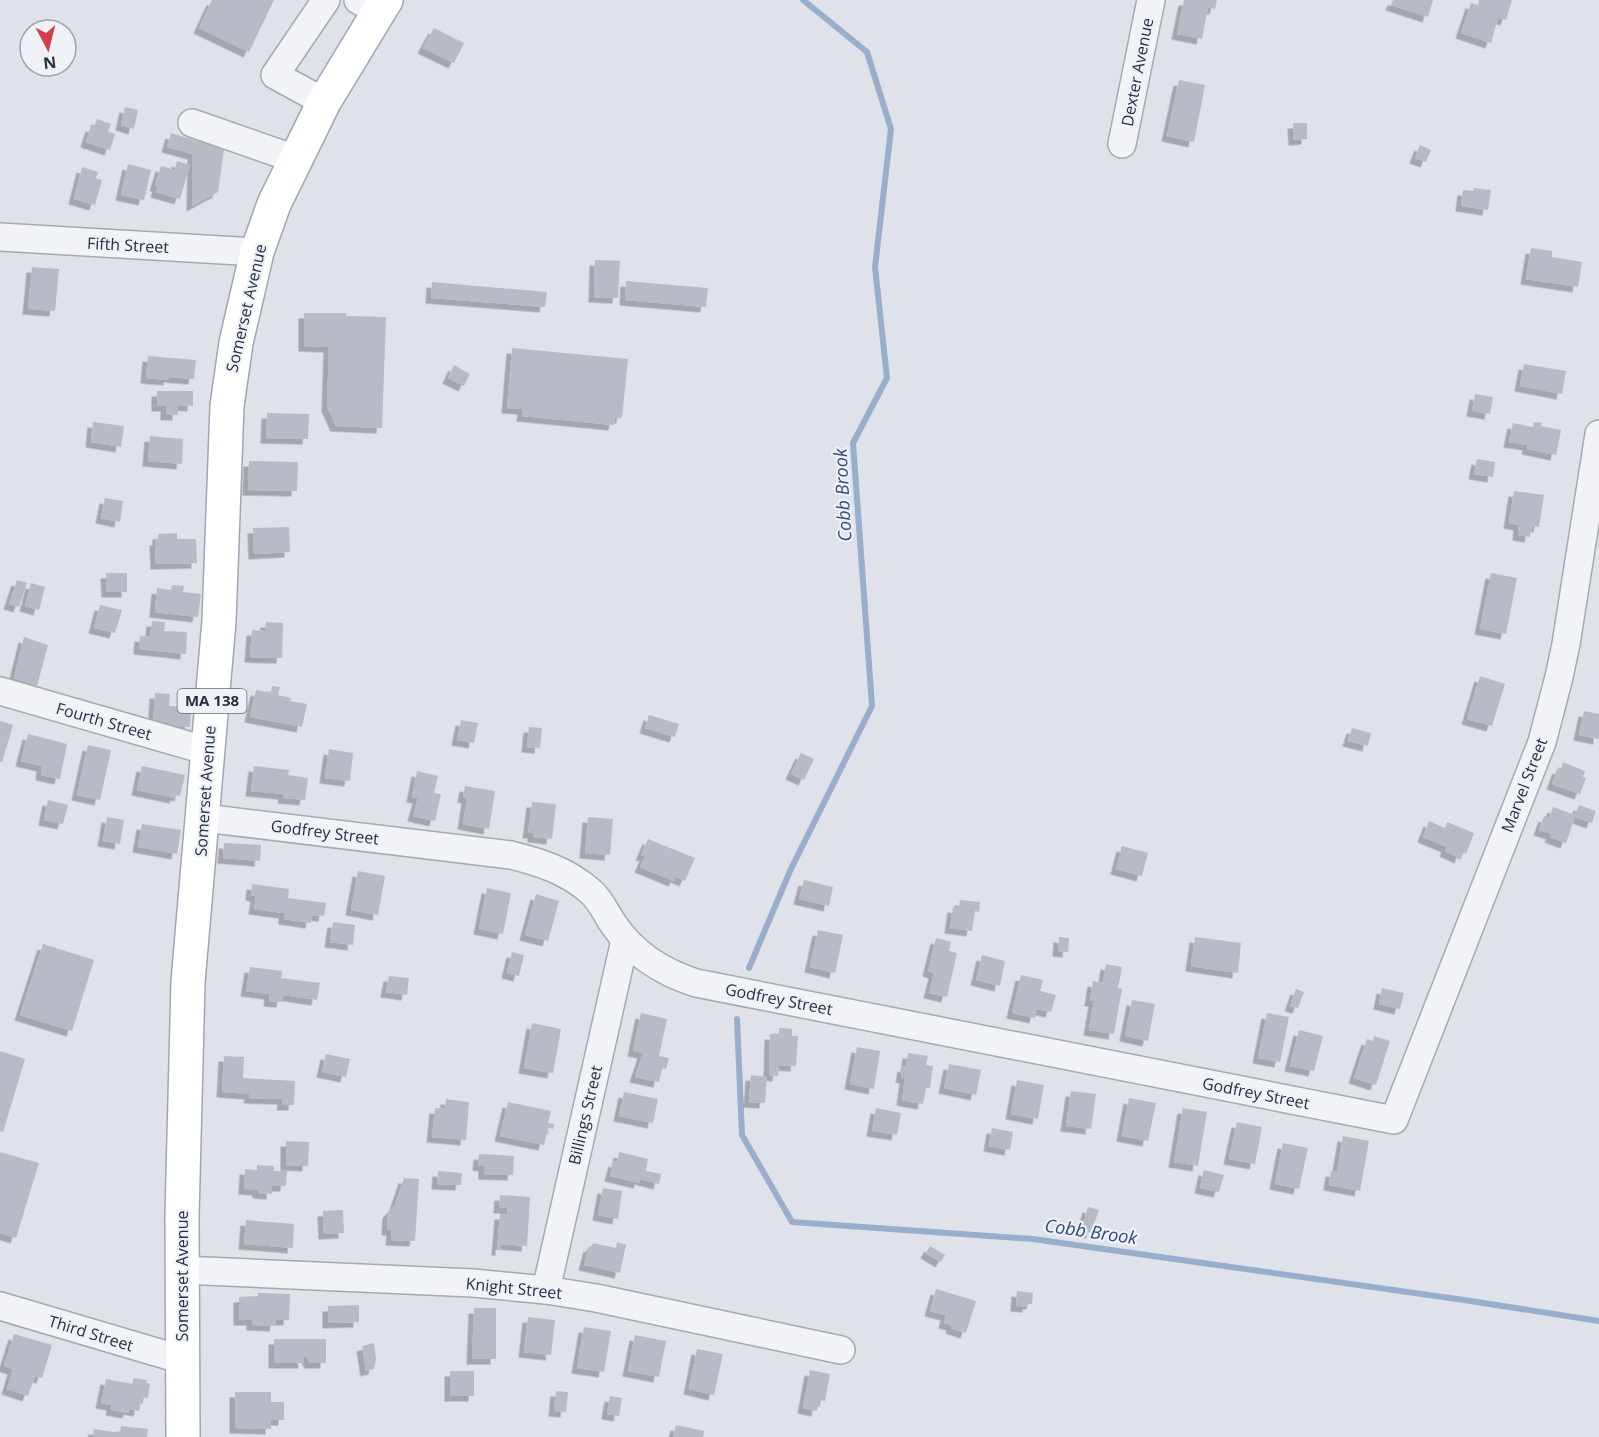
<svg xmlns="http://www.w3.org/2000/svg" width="1599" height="1437" font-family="'Open Sans',sans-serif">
  <defs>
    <filter id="shadow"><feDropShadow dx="-5.5" dy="5.5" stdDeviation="0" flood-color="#0004"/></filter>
  </defs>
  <rect width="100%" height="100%" fill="#dfe2e9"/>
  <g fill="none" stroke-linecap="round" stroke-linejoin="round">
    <g stroke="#98aecb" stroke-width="6">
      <path d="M749,968l41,-97 82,-165 -19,-263 34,-65 -12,-111 16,-138 -24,-77 -64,-52"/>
      <path d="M737,1019l5,116 50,87 241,17 431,61 135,21"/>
    </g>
  </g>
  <g fill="#b6bbc6" filter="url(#shadow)">
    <path d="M212,0h62l-25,52 -50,-24z"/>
    <path d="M1184,0h33l-2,9 -7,-2 -6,32 -25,-5z"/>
    <path d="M1393,0h40l-5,17 -37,-12z"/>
    <path d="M1479,0h33l-6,20 -8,-2 -7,25 -30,-10 10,-30 7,2z"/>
    <path d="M434,28l30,15 -10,20 -31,-15z"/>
    <path d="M1179,80l26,5 -11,57 -27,-6z"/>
    <path d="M125,107l13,3 -4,19 -13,-4z"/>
    <path d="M97,119l14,5 -3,8 7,2 -5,16 -24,-8 5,-16 3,1z"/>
    <path d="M1293,123h14v16l-13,1z"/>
    <path d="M171,133l53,16 -6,43 -26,14 1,-52 -26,-7z"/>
    <path d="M1420,145l11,5 -5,12 -11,-4z"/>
    <path d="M177,161l13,4 -10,34 -24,-7 2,-6h-3l6,-20 14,4z"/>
    <path d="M128,164l23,6 -7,30 -23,-5z"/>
    <path d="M82,167l16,5 -2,6 6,2 -7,25 -21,-6z"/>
    <path d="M1474,188l17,2 -3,20 -27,-4 2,-16 10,1z"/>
    <path d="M1531,248l21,3v6l30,5 -4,25 -52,-8z"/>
    <path d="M595,260l25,1 -2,37 -24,-1z"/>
    <path d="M32,267l27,2 -4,42 -27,-2z"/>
    <path d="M626,281l82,7 -2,19 -81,-7z"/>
    <path d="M432,282l115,10 -2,15 -114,-9z"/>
    <path d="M304,313h42v3l40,1 -4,111 -46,-2 -9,-20 2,-59 -25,-1z"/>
    <path d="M512,348l116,11 -6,59h-7l-1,7 -92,-9 1,-7 -16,-1z"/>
    <path d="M148,356l48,4 -2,19 -25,-2v3l-23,-2z"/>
    <path d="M1524,364l42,7 -4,23 -42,-8z"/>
    <path d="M454,365l16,9 -6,12 -16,-8z"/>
    <path d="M157,391h36v15l-15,-1v10h-12v-9h-9z"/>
    <path d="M1475,394l18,3 -3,17 -18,-3z"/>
    <path d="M267,413l42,1 -1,25 -42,-1z"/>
    <path d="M93,422l31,4 -3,21 -30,-5z"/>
    <path d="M1534,422l8,1 -1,3 20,4 -5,25 -29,-6 1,-4 -19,-3 4,-19 20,4z"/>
    <path d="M150,436l33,3 -1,25 -34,-3z"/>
    <path d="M1477,459l18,3 -2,15 -19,-3z"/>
    <path d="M249,461l49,1 -1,29 -49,-1z"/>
    <path d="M1514,491l30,4 -5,32 -7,-1 -2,11 -12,-2 1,-10 -10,-2z"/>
    <path d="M105,498l18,3 -3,21 -19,-4z"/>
    <path d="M289,527l1,25 -36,2 -1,-26z"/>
    <path d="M177,533v6h19l1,24 -41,1 -1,-24h3v-6z"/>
    <path d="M106,573h21v19h-20z"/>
    <path d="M1491,573l26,5 -11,56 -26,-5z"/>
    <path d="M17,580l10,3 -8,24 -10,-3z"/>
    <path d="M31,583l14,4 -6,23 -14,-4z"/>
    <path d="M172,585l12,1 -1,6 18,2 -3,23 -43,-5 2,-24 14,2z"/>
    <path d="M100,605l22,5 -7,23 -21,-5z"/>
    <path d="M152,621l13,1 -1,9 23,1 -1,22 -47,-5 1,-13 10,1z"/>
    <path d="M266,622l17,1 -1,35 -32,-1 2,-27 13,1z"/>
    <path d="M24,637l24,8 -11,41 -23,-8z"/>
    <path d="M1480,676l25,8 -13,42 -25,-7z"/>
    <path d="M272,686l8,1 -2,8 13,3 -1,3 17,3 -5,23 -52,-10 6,-27 15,3z"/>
    <path d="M155,693l15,1 -1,12 22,1 -1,20 -37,-2z"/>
    <path d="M1584,711l15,3v25l-20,-4z"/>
    <path d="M649,715l30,9 -4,13 -30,-9z"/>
    <path d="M461,720l17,3 -4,20 -17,-3z"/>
    <path d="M0,721l13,4 -11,37h-2z"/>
    <path d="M529,727l13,1 -2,20 -13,-1z"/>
    <path d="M1352,728l19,5 -3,13 -20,-5z"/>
    <path d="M28,734l39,10 -7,35 -19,-4 1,-9 -21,-5z"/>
    <path d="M88,745l23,5 -11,50 -23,-5z"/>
    <path d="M329,749l24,4 -3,28 -25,-3z"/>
    <path d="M801,753l13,6 -10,21 -13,-6z"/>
    <path d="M1563,762l22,9 -2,6 3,1 -6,16 -28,-10 6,-16 3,1z"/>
    <path d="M142,766l43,9 -5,21 -4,-1 -1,3 -38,-8z"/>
    <path d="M254,766l35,4 -1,5 20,3 -3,22 -22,-2 1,-4 -33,-3z"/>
    <path d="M417,771l21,5 -4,17 7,1 -6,27 -22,-5 5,-18 -6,-1z"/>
    <path d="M465,786l30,5 -6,38 -26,-5 4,-26 -4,-1z"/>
    <path d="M48,800l20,5 -5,19 -19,-4z"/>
    <path d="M532,802l24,2 -4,35 -19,-2v-4h-5z"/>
    <path d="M1579,805l17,6 -4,12 -17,-6 -9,26 -16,-6 2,-3 -13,-4 5,-14 5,2 4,-11 22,8z"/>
    <path d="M107,817l17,3 -4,24 -17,-3z"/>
    <path d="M588,817l25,2 -3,36 -25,-2z"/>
    <path d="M1429,821l16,7 2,-6 27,11 -8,21 -4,-2 -2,6 -15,-7 2,-4 -24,-10z"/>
    <path d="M142,824l39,6 -4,24 -39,-7z"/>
    <path d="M648,839l47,19 -10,23 -9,-4 -2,4 -34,-14 5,-11 -4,-1z"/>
    <path d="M224,843l37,2 -1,16 -37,-3z"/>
    <path d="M1122,846l26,7 -6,23 -26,-7z"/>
    <path d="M358,871l27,5 -7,39 -27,-5z"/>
    <path d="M804,880l29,7 -4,19 -30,-7z"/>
    <path d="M252,884l37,5 -1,9 38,5 -2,13 -12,-1 -1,8 -27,-4v-6l-30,-4 2,-13 -5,-1z"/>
    <path d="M487,888l24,5 -8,41 -24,-5z"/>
    <path d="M536,894l23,7 -11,40 -23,-6z"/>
    <path d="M960,900l20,2 -1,10 -4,-1 -3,20 -22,-3 3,-21 6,1z"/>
    <path d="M333,922l22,3 -2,20 -23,-3z"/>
    <path d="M818,930l25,5 -8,38 -25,-6z"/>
    <path d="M1059,937l10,1 -1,14 -10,-1z"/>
    <path d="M1195,937l46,6 -3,30 -47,-7z"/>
    <path d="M936,938l15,4 -2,9 8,2 -10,44 -18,-4 5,-20 -6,-2z"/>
    <path d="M43,944l51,16 -22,71 -52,-16z"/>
    <path d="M512,952l12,3 -5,21 -12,-3z"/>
    <path d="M982,955l23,6 -5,25 -24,-6z"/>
    <path d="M1106,964l16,3 -4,21 4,1 -8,45 -25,-4 5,-29h-4l3,-20 10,2z"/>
    <path d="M250,967l32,4 -1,7 39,5 -3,17 -34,-5 -1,7 -13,-1 1,-7 -24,-3z"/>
    <path d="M1021,975l22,5 -3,11 16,4 -5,17 -14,-3 -2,9 -23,-5z"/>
    <path d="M389,976l20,2 -2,17 -21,-3z"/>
    <path d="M1382,988l22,5 -4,16 -21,-5z"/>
    <path d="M1296,989l8,3 -6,16 -8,-2z"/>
    <path d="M1132,1000l23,4 -7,37 -23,-5z"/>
    <path d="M641,1013l26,6 -8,37 10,2 -3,11 -4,-1 -3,14 -24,-5 8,-24 -10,-2z"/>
    <path d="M1267,1013l22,4 -9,45 -22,-4z"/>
    <path d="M532,1023l29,6 -8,44 -29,-5z"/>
    <path d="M779,1028l13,1v7h6l-2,30 -17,-1 -1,11 -9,-1 1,-41 9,1z"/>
    <path d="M1299,1030l24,6 -9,35 -24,-5z"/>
    <path d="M1374,1036l16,5 -14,44 -22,-7 13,-39 6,2z"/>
    <path d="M857,1047l23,4 -6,38 -24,-5z"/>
    <path d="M0,1051l25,8 -22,73 -3,-1z"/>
    <path d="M908,1053l20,3 -2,9 7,1 -3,22h-4l-3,16 -21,-4 3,-22 -4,-1 2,-11 3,1z"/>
    <path d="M326,1054l24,5 -4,18 -24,-5z"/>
    <path d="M224,1056l20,1 -1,21 52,3 -1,24h-12l1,-6 -34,-1 1,-4 -28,-2z"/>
    <path d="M949,1064l32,6 -5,25 -32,-7z"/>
    <path d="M751,1075l16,2 -2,26 -16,-1z"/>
    <path d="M1017,1080l27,5 -6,34 -27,-5z"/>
    <path d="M1071,1091l25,3 -5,35 -25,-3z"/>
    <path d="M624,1092l34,7 -5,24 -34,-7z"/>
    <path d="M1129,1098l27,5 -8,38 -26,-5z"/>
    <path d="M446,1099l23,3 -3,38 -34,-3 3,-29 10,1z"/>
    <path d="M508,1102l43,9 -3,12 6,1 -1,5 -5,-1 -4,17 -44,-9z"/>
    <path d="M876,1108l25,5 -4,22 -25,-4z"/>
    <path d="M1183,1108l24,4 -9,54 -24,-4z"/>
    <path d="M1237,1122l25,5 -7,37 -26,-5z"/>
    <path d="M992,1128l21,4 -3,18 -21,-4z"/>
    <path d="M1343,1136l26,5 -9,50 -31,-6 2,-14 6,1z"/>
    <path d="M286,1141l23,1 -1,24 -22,-1z"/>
    <path d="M1283,1143l25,5 -9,41 -24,-5z"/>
    <path d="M0,1152l39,11 -23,75 -16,-5z"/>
    <path d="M619,1152l29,7 -2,12 15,3 -2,10 -19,-5 -1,4 -29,-7 4,-15 3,1z"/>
    <path d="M479,1154l35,2 -1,19 -29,-1v-8l-6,-1z"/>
    <path d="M257,1165l17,1v5h13l-1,15h-14v8l-14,-1v-3l-14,-1 1,-20 12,1z"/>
    <path d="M1204,1170l20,5 -5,17 -19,-4z"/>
    <path d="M438,1171l24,2 -1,12 -24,-1z"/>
    <path d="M404,1178l15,1 -4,62 -24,-1 1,-10h-5l1,-17 7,-8z"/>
    <path d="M603,1188l19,3 -4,28 -20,-4z"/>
    <path d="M500,1195l30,2 -3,49 -26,-2v6h-4l3,-36h7v-6h-8z"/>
    <path d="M1088,1207l11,3 -8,23 -7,-2 1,-6h-2z"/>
    <path d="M343,1210l1,23 -20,1 -1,-23z"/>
    <path d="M246,1220l48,4 -1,24 -49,-4z"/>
    <path d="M617,1242l9,3 -6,28 -36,-8 5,-19 2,1 2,-4 23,5z"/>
    <path d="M930,1246l15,9 -4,7 -15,-9z"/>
    <path d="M936,1289l40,12 -10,32 -15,-5 1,-3 -8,-2 2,-8 -16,-4z"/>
    <path d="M1017,1291l16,2 -1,11h-4v3l-12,-1z"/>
    <path d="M258,1293l32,1 -1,26h-13l-1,6 -23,-1v-5h-13v-23l19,-1z"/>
    <path d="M359,1305v17l-31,1v-17z"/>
    <path d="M474,1308h22v51h-24z"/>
    <path d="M528,1317l27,3 -4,35 -27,-3z"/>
    <path d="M584,1327l27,4 -7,41 -27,-4z"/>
    <path d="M14,1334l38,11 -10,33 -7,-2 -7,20 -21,-7 6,-20 -9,-3z"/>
    <path d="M635,1335l31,6 -7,36 -31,-6z"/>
    <path d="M274,1339h52v24h-16l-3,-6h-4l1,6h-30z"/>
    <path d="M374,1343l2,16 -2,10 -8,2 -4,-25z"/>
    <path d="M697,1349l26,5 -9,41 -25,-6z"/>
    <path d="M810,1370l20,4 -5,27 -6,-1 -2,11 -14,-3z"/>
    <rect x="450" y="1371" width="24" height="25"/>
    <path d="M134,1378l13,2 -1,3 4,1 -2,14 -6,-1 -3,14 -10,-2 -1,4 -17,-3 1,-5 -11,-2 5,-24 26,5z"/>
    <path d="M556,1391l12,1 -2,20 -12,-1z"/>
    <path d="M235,1392h36v10h13v18h-13v9l-36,-1z"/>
    <path d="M610,1396l12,2 -3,18 -12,-2z"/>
    <path d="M676,1425l28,6 -1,6h-30z"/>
    <path d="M121,1426l27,3 -1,8h-54l1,-8 26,4z"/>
  </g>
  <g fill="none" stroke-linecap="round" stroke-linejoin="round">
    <defs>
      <g id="minor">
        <path d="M358,0l21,11"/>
        <path d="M324,102l-49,-27 51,-75"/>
        <path d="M192,123l103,36"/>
        <path d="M1122,144l29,-144"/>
        <path d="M0,237l257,15"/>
        <path d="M0,691l208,60"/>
        <path d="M204,818l307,37c29,7 56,16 79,36 11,9 16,23 24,34 20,30 48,47 82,58l698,137 148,-378 17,-65 7,-33 33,-210"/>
        <path d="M182,1270l291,13 73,7 50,8 245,52"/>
        <path d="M546,1290l79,-350"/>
        <path d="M0,1306l183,54"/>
      </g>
      <path id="major" d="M183,1437l-1,-221 6,-234 31,-361 8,-215 9,-63 21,-91 17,-48 50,-102 62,-102"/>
    </defs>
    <use href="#minor" stroke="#a4a9b3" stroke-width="30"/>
    <use href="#major" stroke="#9ea6b5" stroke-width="36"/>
    <use href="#minor" stroke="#f2f3f7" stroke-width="27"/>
    <use href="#major" stroke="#fff" stroke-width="33"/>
  </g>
  <g text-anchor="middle" stroke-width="4.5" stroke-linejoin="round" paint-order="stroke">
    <rect fill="#eef1f6" stroke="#636977" stroke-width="1.5" x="177.5" y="689" width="69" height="24" rx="4.5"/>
    <g font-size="15" font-weight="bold" fill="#272f41">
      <text x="212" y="706">MA 138</text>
    </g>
    <g font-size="16" fill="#272f41" stroke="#eef1f6">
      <text transform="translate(1137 72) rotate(-79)" y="6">Dexter Avenue</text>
      <text transform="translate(128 245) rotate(3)" y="6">Fifth Street</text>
      <text transform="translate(246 308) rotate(-77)" y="6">Somerset Avenue</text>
      <text transform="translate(104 721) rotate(16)" y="6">Fourth Street</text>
      <text transform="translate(1524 785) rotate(-69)" y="6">Marvel Street</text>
      <text transform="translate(205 791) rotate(-86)" y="6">Somerset Avenue</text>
      <text transform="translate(325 832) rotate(7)" y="6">Godfrey Street</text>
      <text transform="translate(779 999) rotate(11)" y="6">Godfrey Street</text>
      <text transform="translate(1256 1093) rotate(11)" y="6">Godfrey Street</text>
      <text transform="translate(585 1115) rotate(-77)" y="6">Billings Street</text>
      <text transform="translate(182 1276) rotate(-90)" y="6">Somerset Avenue</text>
      <text transform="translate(514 1288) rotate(6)" y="6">Knight Street</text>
      <text transform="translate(91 1333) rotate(17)" y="6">Third Street</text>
    </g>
    <g font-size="18" font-style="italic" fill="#2f4b77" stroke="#eef1f6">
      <text transform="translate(843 495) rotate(-93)" y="6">Cobb Brook</text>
      <text transform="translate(1091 1232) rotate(8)" y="6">Cobb Brook</text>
    </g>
  </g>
  <g transform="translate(48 48) rotate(173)"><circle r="28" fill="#eef1f6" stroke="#9ea3ae" stroke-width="1.5"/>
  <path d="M0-4.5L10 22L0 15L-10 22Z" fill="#d53d4b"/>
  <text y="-9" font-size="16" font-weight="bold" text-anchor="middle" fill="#272f41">N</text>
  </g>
</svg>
